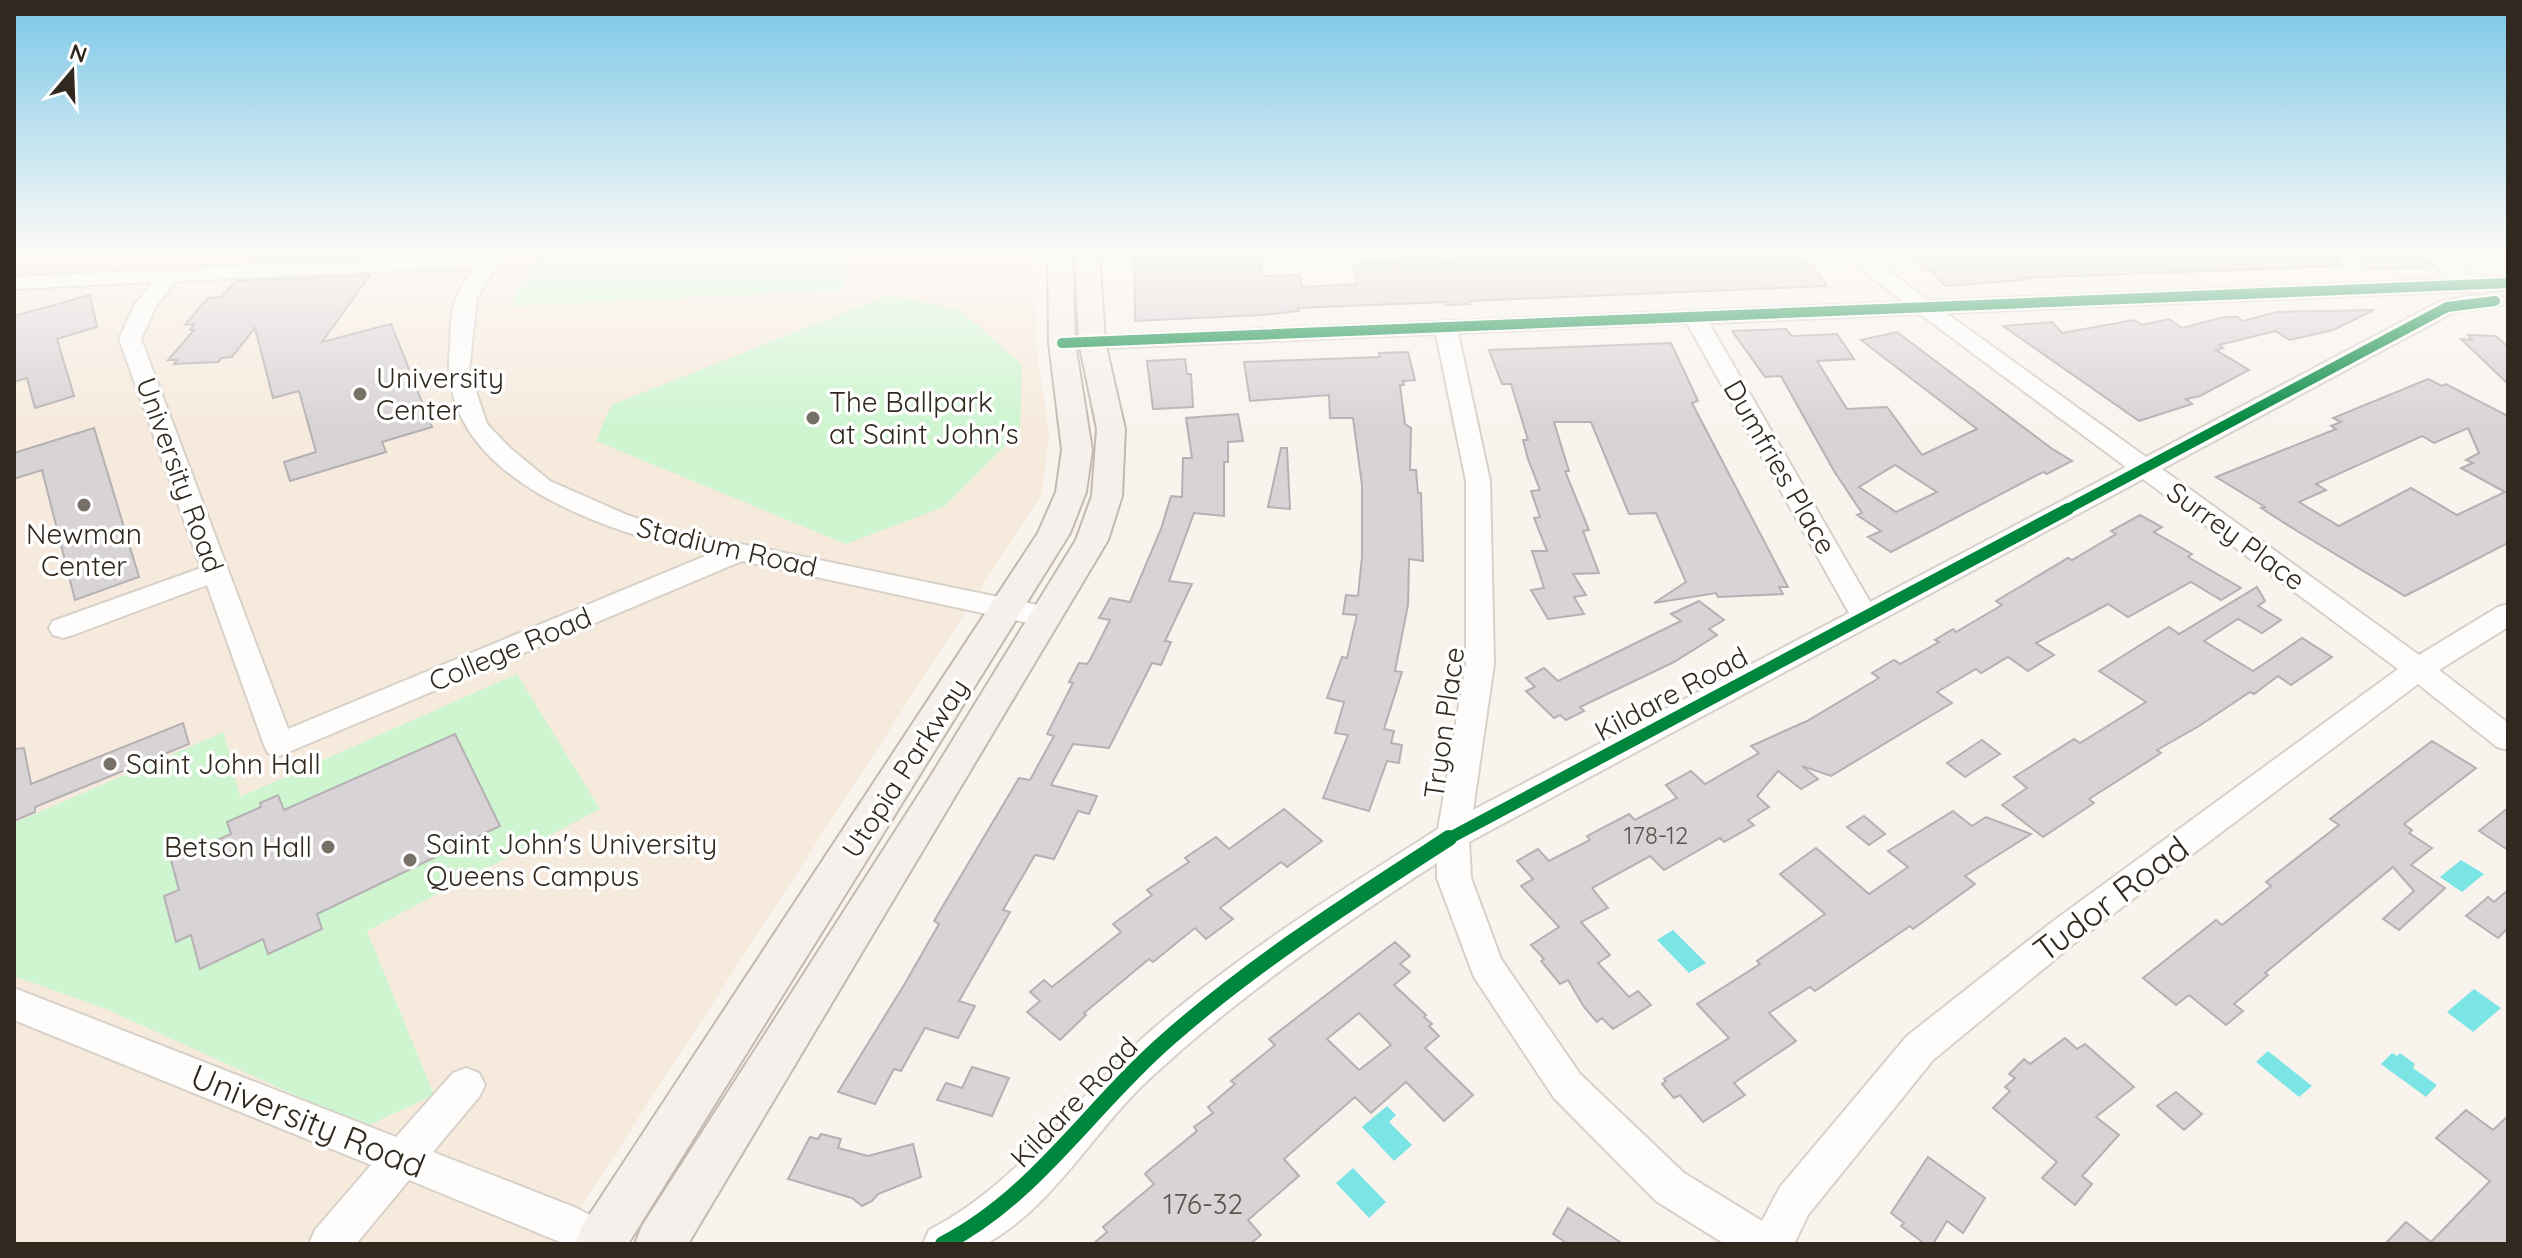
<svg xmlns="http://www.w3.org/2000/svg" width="2522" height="1258" font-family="Quicksand,sans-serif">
  <rect width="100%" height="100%" fill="#f8f3ed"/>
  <path fill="#f6eadd" d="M14,250h1021l2,101 12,82 -7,61 -485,750h-543z"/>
  <g fill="#cef5d0">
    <path d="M542,250h309l-10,40 -331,16z"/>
    <path d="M889,295l71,15 62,55 -2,66 -76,76 -98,37 -250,-103 15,-36z"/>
    <path d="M517,674l83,135 -233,122 67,164 -69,32 -259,-118 -92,-33v-153l210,-91 16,65z"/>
  </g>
  <g fill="#7be4e5">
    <path d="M2461,860l23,14 -22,18 -22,-15z"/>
    <path d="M1673,930l33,33 -17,10 -32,-33z"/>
    <path d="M2474,989l27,19 -28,24 -26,-20z"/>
    <path d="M2268,1051l44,35 -13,11 -43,-35z"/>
    <path d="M2392,1053l5,3 3,-3 15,11 -2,4 24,17 -11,12 -45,-33z"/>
    <path d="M1387,1106l9,9 -7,7 23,23 -18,16 -32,-34z"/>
    <path d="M1353,1168l33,34 -17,16 -33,-35z"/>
  </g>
  <g fill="#d8d3d5" stroke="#b5b0b3" stroke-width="2" fill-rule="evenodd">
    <path d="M263,250h125l-4,6 -131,6z"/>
    <path d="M1134,250h25v4l99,-4 4,26 37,-1 3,12 55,-3 -4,-20 44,-1 -3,-13h41l4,11 41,-2 -4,-9h314l7,10h11l19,26 -358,15 1,3 -24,1v-3l-148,6 1,3 -37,4 -127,6z"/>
    <path d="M1907,250h27l5,6 33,-1 3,3 26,-2 3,3 223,-9h112v16l-317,12 3,2 -80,6 -14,-16 -7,1z"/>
    <path d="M2348,250h64l13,12v5l-53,2z"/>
    <path d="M370,275l-48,67 69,-18 41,103 -50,15 4,10 -96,29 -6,-19 32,-10 -17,-61 -26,7 -18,-70 -23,29 -10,1 -4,4 -44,2 3,-4h-9l26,-30h-4l4,-6 -9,1 23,-27 14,-1 14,-16z"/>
    <path d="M90,295l7,32 -40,12 17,57 -39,12 -8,-30 -13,4v-66z"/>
    <path d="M2374,310l-41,20 -43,10 -15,-9 -56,14 4,3 -7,2 33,20 -49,26 -14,3 6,5 -53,17 -136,-95 49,-4 10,11 72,-13 8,5 27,-6 13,9 42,-11h13l6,4 34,-9z"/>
    <path d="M1786,329l6,7 45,-2 17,25 -37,2 30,48 40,-2 35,48 55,-26 -116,-89 36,-8 154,116 21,13 -25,13 -4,-2 -152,80 -23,-15 13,-6 -24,-16 5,-2 -28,-42 -53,-95 -16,1 -33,-46zM1895,465l42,27 -41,20 -37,-25z"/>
    <path d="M2468,335l28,1 12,11v37l-47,-45 11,1z"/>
    <path d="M1671,343l27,58 -6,2 96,184h-9l4,7 -65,3 -2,-4 -62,10 32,-21 -30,-69 -27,1 -38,-92h-37l15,49h-4l24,59 -6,1 16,42 -26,1 13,21 -12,2 10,17 -36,5 -17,-29 13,-2 -12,-37h15l-13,-33 6,-1 -9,-26 9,-1 -12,-31 -5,-19h5l-17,-56h-9l-13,-34z"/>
    <path d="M1408,352l7,28 -12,1 1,4h-4l5,39 6,4 -1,42h6l2,23h3l2,68 -14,-2 -1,46 -13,66 7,1 -18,57 10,2 -3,12 11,2 -3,18 -12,-2 -18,50 -46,-13 25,-63 -13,-2 9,-31 -17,-4 15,-41 5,1 10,-43 -14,-1 3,-19 12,1 4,-39v-72l-9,-67h-23l-1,-23 -79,6 -6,-39 136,-5 -1,-4z"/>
    <path d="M1185,359l2,15h4l2,33 -40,2 -6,-48z"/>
    <path d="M2428,379l14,7 4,-2 62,32v127l-103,53 -108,-65 -36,-23 4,-1 -49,-30 120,-48 -5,-3 10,-4 -8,-4zM2468,428l11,25 -13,7 7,3 -12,5 44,24 -48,23 -46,-27 -72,38 -40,-24 27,-12 -10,-6 106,-48 12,7z"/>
    <path d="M1238,414l5,27 -15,1v20h-4v54l-30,-3 -25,68 23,3 -27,57 6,1 -10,23 -9,-2 -43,85 -36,-4 -22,41 46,11 -8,18 -11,-3 -24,48 -19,-4 -32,55 7,2 -51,89 16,5 -17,32 -33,-10 -24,43 -7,-2 -19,35 -37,-12 66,-107 35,-61 -5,-3 85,-143 11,2 24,-44 -7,-2 26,-51 -4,-1 10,-19 8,1 3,-4 20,-40 -11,-2 11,-20 20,4 31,-73 10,-33 11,1 1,-39h9l-6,-40z"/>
    <path d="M94,428l45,149 -64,23 -33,-130 -28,9v-26z"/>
    <path d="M1281,448h6l3,61 -22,-2z"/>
    <path d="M2140,515l22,12 -8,5 38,22 -4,3 53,31 -20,12 -30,-18 -63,35 -20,-13 -72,39 18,12 -26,16 -20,-14 -27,16 -5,-4 -39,23 15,11 -121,73 -29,-10 16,13 -17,10 -23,-18 -21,25 12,11 -21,13 6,5 -30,17 -4,-4 -56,32 -14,-14 -58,32 16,20 -27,14 29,33 -12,8 31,34 9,-6 13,14 -38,24 -11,-11 -5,4 -13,-15 -16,-27 -8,4 -19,-23 3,-2 -13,-14 28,-18 -38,-41 12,-7 -16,-18 21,-12 11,12 41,-21 -3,-4 42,-22 6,6 42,-22 -11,-13 25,-14 14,13 54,-31 -8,-7 56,-25 72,-43 -7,-5 22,-13 6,4 39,-22 -4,-2 18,-11 3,3 46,-27 -6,-4 72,-43 4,2 44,-26 -5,-3z"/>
    <path d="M2257,587l8,14 -7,5 23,14 -19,13 -24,-14 -34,22 49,30 49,-33 30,19 -41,28 -13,-9 -24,18 -4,-2 -51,34 -42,24 4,3 -72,46 5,4 -51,34 -41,-32 25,-17 -13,-11 60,-38 6,4 66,-41 -47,-31 70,-44 10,7z"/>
    <path d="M1699,601l25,19 -15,9 8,6 -43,27 -94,45 4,4 -18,9 -6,-5 -6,3 -28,-27 9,-4 -9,-9 18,-10 14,13 123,-60 -10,-7z"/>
    <path d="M183,723l6,21 -154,63v5l-21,9v-72l10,-1 7,36z"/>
    <path d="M455,734l45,92 -183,88 5,15 -54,25 -5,-15 -63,30 -9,-34 -15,7 -12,-46 15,-6 -8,-30 60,-26 -4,-12 34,-15 -1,-4 18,-8 6,15z"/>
    <path d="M1982,740l18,14 -35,23 -18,-14z"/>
    <path d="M2432,741l44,27 -72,56 8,6 -3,3 23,15 -21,17 34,23 -46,42 -16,-11 31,-28 -21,-24 -128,106 3,2 -34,29 9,7 -17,14 -37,-30 -13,10 -33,-27 73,-58 6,5 49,-39 -5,-4 73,-57 -9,-6z"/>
    <path d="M2508,808v42l-29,-19z"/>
    <path d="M1284,809l38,32 -35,26 -6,-5 -61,46 13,11 -27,20 -11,-11 -42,34 -4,-3 -65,54 2,2 -26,25 -33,-28 13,-11 -10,-9 14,-12 8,7 69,-55 -8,-8 39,-29 -5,-5 42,-28 -4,-4 31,-21 13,12z"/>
    <path d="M1953,811l19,15 14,-9 45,17 -66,42 10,8 -62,45 -3,-3 -95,65 -5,-4 -41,26 27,28 -62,42 11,12 -42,27 -23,-27 -6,3 -12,-14 4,-3 -2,-2 65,-41 -32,-34 63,-40 -3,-3 68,-47 -45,-40 36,-26 53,46 39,-27 -20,-16z"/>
    <path d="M1864,816l21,18 -16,11 -22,-18z"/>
    <path d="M2508,890v38l-10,10 -32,-22 22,-19 6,5z"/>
    <path d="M1395,942l15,14 -10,8 10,8 -16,13 32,30 -2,2 8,7 -3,2 10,10 -14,12 48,47 -29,26 -38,-39 -35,31 -16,-16 -71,62 15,17 -51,44 13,15 -11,9h-157l14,-12 -4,-5 51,-43 -9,-10 3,-3 49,-40 -3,-4 19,-14 -5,-6 27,-23 -4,-3 44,-36 -6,-6zM1359,1013l32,32 -32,25 -32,-31z"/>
    <path d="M2065,1038l12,11 8,-5 49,43 -38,30 23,18 -37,41 10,8 -17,21 -33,-27 15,-16 -64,-54 17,-17 -5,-4 10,-9 -6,-4 15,-15 6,5z"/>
    <path d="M972,1067l37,11 -17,38 -55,-16 9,-17 16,5z"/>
    <path d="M2176,1092l26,22 -18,16 -27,-24z"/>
    <path d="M2466,1110l27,20 15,-14v128h-123l21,-22 25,20 59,-61 -54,-43z"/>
    <path d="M821,1134l20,5 -3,9 30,8 45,-12 8,33 -43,17 -6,7 -10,5 -10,-8 -64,-19 22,-42 8,2z"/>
    <path d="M1928,1157l57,41 -22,35 -16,-12 -14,23h-8l-24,-18 3,-3 -13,-10z"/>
    <path d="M1568,1208l55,36h-55l-15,-10z"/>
  </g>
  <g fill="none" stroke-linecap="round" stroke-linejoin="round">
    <defs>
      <g id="minor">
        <path d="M486,250h20l-29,48 -8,73 18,53 23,24 40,33 77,34 41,14 379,78 10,3 4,7 -4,7 -10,3 -305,-66 -463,195 -11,-3 -4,-8 -57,-160 -134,50 -10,3 -10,-3 -4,-7 4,-7 148,-53 -82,-229 16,-35 18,-22 -139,7v-12l469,-23zM475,267c-6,9 -15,20 -19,31 -6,14 -5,33 -6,48 -16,133 159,187 260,208l-422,175 -147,-390 15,-33 20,-25z"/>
        <path d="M1837,250h23l70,51 521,-22 -36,-29h23l38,28 32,-1v12l-33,4 -8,-2 -521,22 200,144 293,-155 29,-6 34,1 4,4 -4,4 -48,7 -292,157 257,186 79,-48 10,-3v23l-69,43 69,53v27l-11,-3 -79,-63 -342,258 -143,118 -125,155 -14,29h-69l-69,-43 -102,-103 -80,-121 -37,-99v-15c-102,66 -202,136 -291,219 -53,50 -92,123 -157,160 -12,6 -51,2 -66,2l6,-14c92,-47 148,-136 225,-202 88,-76 186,-137 284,-199l28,-165v-183l-30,-147 -374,16 -11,-7 3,-5 850,-36zM1920,314l206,153 -256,135 -161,-279zM1687,323l162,290 -376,197 21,-146 -4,-183 -32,-148zM2143,479l255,190 -346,253 -145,114 -127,151 -18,34 -78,-48 -104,-99 -79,-115 -30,-81 -2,-36z"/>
        <path d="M14,988l382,149 57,-64 13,-5 13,5 6,12 -6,12 -46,55 141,55 47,23 6,14h-62l-156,-64 -53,64h-47l6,-14 56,-65 -357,-145z"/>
      </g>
      <g id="major">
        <path d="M1048,250h24l3,93 17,107 -6,42 -16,41 -442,711h-53l7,-18 456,-693 18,-41 6,-42 -13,-107z"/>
        <path d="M1075,250h24l6,92 20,87 -3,67 -14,44 -420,704h-53l7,-18 290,-452 144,-234 16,-44 5,-67 -18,-87z"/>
      </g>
    </defs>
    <use href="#minor" stroke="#d7d1c9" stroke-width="4"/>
    <use href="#major" stroke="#c4b9af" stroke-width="4"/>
    <use href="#minor" fill="#fefdfc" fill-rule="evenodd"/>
    <use href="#major" fill="#f5f0eb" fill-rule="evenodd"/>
    <defs>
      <g id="cycleway-far2">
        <path d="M1062,343l1446,-60"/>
        <path d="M2064,511l383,-204 48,-6"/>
      </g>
      <path id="cycleway-far1" d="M1446,840l622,-331"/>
      <path id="cycleway" d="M943,1244c92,-47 147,-137 224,-204 87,-77 185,-139 282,-202"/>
    </defs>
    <use href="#cycleway-far2" stroke="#fff" stroke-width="14"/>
    <use href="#cycleway-far1" stroke="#fff" stroke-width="17"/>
    <use href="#cycleway" stroke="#fff" stroke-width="21"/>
    <use href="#cycleway-far2" stroke="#00873e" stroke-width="10"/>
    <use href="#cycleway-far1" stroke="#00873e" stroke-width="12"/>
    <use href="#cycleway" stroke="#00873e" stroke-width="16"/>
  </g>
  <linearGradient id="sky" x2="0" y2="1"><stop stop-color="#7cc7e7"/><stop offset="0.59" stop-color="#fcfaf7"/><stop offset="1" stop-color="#fcfaf7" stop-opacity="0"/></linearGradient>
  <rect width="2522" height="426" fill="url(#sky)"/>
  <g fill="#777067" stroke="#fff" stroke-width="3">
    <circle cx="360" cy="394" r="8"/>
    <circle cx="813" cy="418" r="8"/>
    <circle cx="84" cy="505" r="8"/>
    <circle cx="110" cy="764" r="8"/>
    <circle cx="328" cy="847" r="8"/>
    <circle cx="410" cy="860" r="8"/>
  </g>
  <g text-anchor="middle" stroke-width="7" stroke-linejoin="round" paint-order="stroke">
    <g font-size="24" fill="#5b544c">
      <text x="1656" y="844">178-12</text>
    </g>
    <g font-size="28" fill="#31291f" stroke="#fff" text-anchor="start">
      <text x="376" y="388">University<tspan x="376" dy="32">Center</tspan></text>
      <text x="829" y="412">The Ballpark<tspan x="829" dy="32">at Saint John's</tspan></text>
      <text x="84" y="544" text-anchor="middle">Newman<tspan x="84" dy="32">Center</tspan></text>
      <text x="126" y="774">Saint John Hall</text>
      <text x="426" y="854">Saint John's University<tspan x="426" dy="32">Queens Campus</tspan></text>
      <text x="312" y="857" text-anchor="end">Betson Hall</text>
    </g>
    <g font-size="28" fill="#31291f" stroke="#fff">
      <text transform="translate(1780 467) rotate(60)" y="10">Dumfries Place</text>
      <text transform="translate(180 475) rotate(70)" y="10">University Road</text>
      <text transform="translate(2236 536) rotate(36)" y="10">Surrey Place</text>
      <text transform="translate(727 547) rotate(13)" y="10">Stadium Road</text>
      <text transform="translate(510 649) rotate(-23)" y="10">College Road</text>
      <text transform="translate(1671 694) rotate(-28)" y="10">Kildare Road</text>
      <text transform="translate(1444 723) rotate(-82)" y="10">Tryon Place</text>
      <text transform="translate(905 768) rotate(-57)" y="10">Utopia Parkway</text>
      <text transform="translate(1074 1102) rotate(-46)" y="10">Kildare Road</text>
    </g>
    <g font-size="28" fill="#5b544c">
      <text x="1203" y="1214">176-32</text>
    </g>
    <g font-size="34" fill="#31291f" stroke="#fff">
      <text transform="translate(2111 899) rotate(-37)" y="12">Tudor Road</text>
      <text transform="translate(308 1121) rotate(22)" y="12">University Road</text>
    </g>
  </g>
  <rect width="2522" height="1258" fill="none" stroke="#31291f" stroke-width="32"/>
  <g transform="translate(72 72) rotate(19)" stroke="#ffffff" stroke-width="6" paint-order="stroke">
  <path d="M0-6L14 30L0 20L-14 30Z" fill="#31291f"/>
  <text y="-12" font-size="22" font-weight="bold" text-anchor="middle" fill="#31291f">N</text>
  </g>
</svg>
